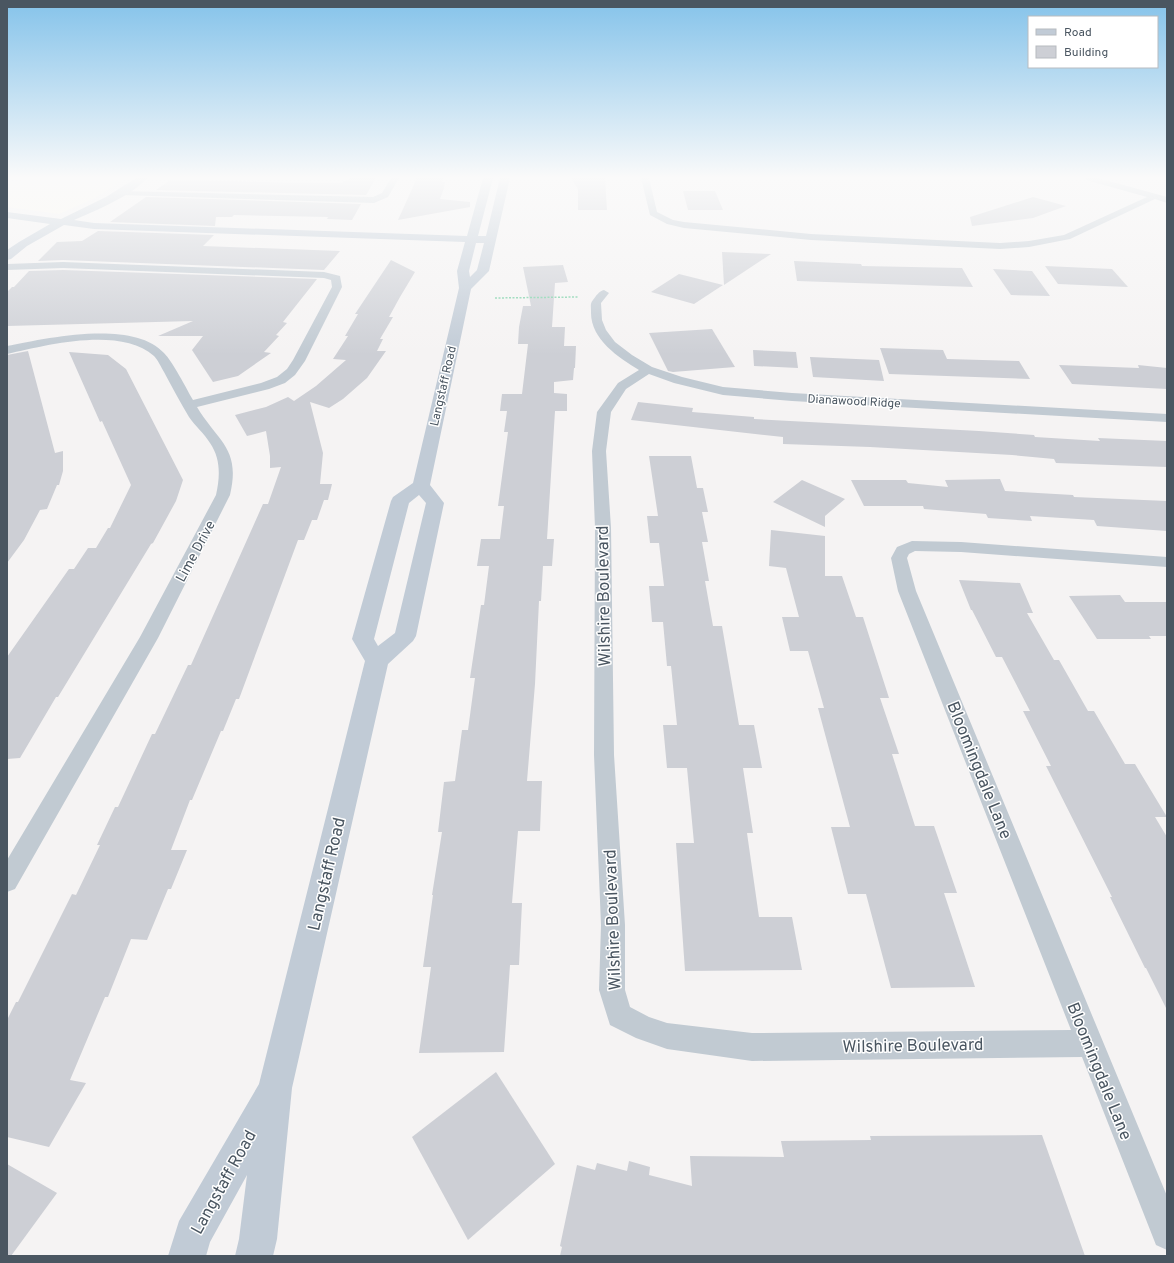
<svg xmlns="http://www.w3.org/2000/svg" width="1174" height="1263" font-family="Overpass,sans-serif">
  <rect width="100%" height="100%" fill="#f5f3f3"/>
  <path fill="#fdf9ef" d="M57,178l25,1h42l-29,19 -36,16 -52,-7v-26z"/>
  <g fill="#cdcfd5">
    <path d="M350,178h26l-10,17 -210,-5 14,-10 142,3h30l1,-2h5z"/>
    <path d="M417,178h27l-2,4h3l-1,6 -4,11 30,3v5l-72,13z"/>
    <path d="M571,178h34l2,32h-29v-21z"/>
    <path d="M683,191h32l8,19h-35z"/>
    <path d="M146,197l215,7 -9,16 -25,-1 1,-2 -94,-2 -2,2h-16l-1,9 -105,-4z"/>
    <path d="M1033,197l33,9 -33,12 -61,8 -2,-9z"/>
    <path d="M98,231l116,4 -11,11 137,5 -16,19 -261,-10 -25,1 19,-19 25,-1z"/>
    <path d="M722,252l49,2 -47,31z"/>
    <path d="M391,260l24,12 -15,25 -11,20h4l-13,22h3l-6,12h9l-19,27 -24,21 -14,9 -19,-6 13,51 -3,31h12l-4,16h-4l-7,20h-5l-8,20h-6l-59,159h-3l-13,32h-2l-29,69h-2l-19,50h16l-16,39h-3l-21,51 -16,-1 -23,58h-3l-35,83 16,3 -37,64 -42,-10v-117l9,-18h2l54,-108 4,1 24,-50h-3l18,-38h3l34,-73h3l33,-69h3l72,-161h5l13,-37 -11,1v-12l-4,-25 -19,5 -12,-21 31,-8 22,-10 6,4 22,-15 30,-26 -13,-1 15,-23h-3l13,-22h-3z"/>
    <path d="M794,261l67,3 1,2 100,2 11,19 -176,-6z"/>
    <path d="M563,265l5,17 -13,1 -3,44h13l-1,19h12l-1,22h-1l-1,12 -19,2v11l13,1v17h-12l-8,128h7l-2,27h-9l-2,35h-2l-4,83 -8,97h15l-2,50h-22l-6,72h10l-3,62h-9l-6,87 -85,1 12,-86h-8l10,-72h-1l10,-63h-4l6,-50 11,-1 7,-51h6l7,-52h-5l11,-73h3l5,-39h-12l4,-27h19l4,-33h-6l10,-74h-4l3,-21h-7l2,-17h20l6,-50h-10l1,-17 4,-21h8l-8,-39z"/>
    <path d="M1045,266l67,3 16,18 -70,-3z"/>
    <path d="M993,269l39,2 18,25 -39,-1z"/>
    <path d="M63,270l254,9 -34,43 4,1 -11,12 3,1 -15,16 7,1 -33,23 -25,6 -21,-32 11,-14h-45l35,-15 -186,5v-34l5,-5h2l15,-16z"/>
    <path d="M679,274l44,11 -29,19 -43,-12z"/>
    <path d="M712,329l23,38 -62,5 -5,-1 -19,-38z"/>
    <path d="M880,348l63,2 4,9 72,2 11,18 -141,-5z"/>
    <path d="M753,350l43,2 2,16 -44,-2z"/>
    <path d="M28,351l27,102 8,-2v20l-4,14h-2l-10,24 -7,1 -16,30 -17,23v-208z"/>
    <path d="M69,352l39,3 18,14 57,111 -7,21 -23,42 -2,1 -93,153h-2l-36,61 -13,1v-102l62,-88h5l14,-21h8l12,-20h2l21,-43 -29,-64 -2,1z"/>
    <path d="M810,357l69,3 5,21 -71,-4z"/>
    <path d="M1059,365l80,3 -1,-3 29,3v21l-95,-5z"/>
    <path d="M638,402l55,6 -1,4 62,5v2l225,12 55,4 1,2 65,4 -2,-3 69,3v26l-111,-4 -2,-4 -42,-4 -142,-8 -87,-3v-7l-152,-17z"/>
    <path d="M649,456h42l6,32h6l5,24h-6l6,30h-6l7,39h-4l8,45h9l17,99h15l8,43h-19l10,65h-6l12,84h33l10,53 -117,1 -9,-128h18l-7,-75h-20l-4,-43h14l-6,-59h-4l-4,-44h-11l-3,-36h15l-5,-43h-9l-3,-27h11z"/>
    <path d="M1000,479l5,12 68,4 1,2 93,4v30l-70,-5 -3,-6 -64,-4 2,5 -44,-3 -2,-4 -62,-5 -1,-3h-59l-13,-26h55l2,3 40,4 -3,-7z"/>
    <path d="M802,480l43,19 -20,17v11l-52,-25z"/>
    <path d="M771,530l54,6v40h17l14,41h7l26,81h-9l19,56h-7l23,72h19l23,67h-13l31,94 -84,1 -25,-94h-18l-17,-67h19l-32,-119h6l-16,-57h-18l-8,-34h17l-13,-49 -17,-2z"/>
    <path d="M959,580l61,3 13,30h-6l27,47h5l29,51h6l31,53h10l32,53h-12l12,20v173l-21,-42h-1l-35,-71h2l-66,-131h5l-28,-55h7l-28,-54h-6l-24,-47h-1z"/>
    <path d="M1120,595l5,7h42v34h-18l2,3h-54l-28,-43z"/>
    <path d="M496,1072l59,92 -87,76 -56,-103z"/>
    <path d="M1042,1135l43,121h-525l2,-9 -2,-1 17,-81 18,5 2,-7 30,8 2,-10 21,6 -1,8 43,11 -2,-30 94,1 -3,-16 90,-1 -1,-4z"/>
    <path d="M7,1164l50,29 -46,63h-4z"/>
  </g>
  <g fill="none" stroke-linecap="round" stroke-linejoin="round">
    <path stroke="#7ad0a6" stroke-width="1.5" stroke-dasharray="2 1.5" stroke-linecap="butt" d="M495,298l83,-1"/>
    <g fill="#c1cad2" fill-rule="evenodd">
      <path d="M391,178h8l-11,19 -14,6 -253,-8 -4,-2 4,-2 252,6 9,-4z"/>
      <path d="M641,178h8l8,34 16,8 11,2 127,12 189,9 29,-2 35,-6 83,-38 -61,-17 -1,-2h13l69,19v6l-12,-4 -85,40 -41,8 -29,2 -189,-9 -127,-12 -17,-4 -17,-9z"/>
      <path d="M63,262l261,10 16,4 2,11 -37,74 -10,14 -10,8 -16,6 -72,18c21,35 44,41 33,88l-72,143 -143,251 -8,3v-32l133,-223 76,-142c4,-18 5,-36 -6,-52 -6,-10 -15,-17 -21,-26 -9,-15 -17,-30 -25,-45 -3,-5 -6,-12 -10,-16 -34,-30 -107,-11 -147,-2v-8c40,-8 126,-27 157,7 9,9 22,35 29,47l68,-17 16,-6 10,-8 6,-9 39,-73 -1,-7 -7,-2 -261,-10 -56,2v-6z"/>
      <path d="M604,290l5,3 -8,10 1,17 4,10 9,12 17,13 20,12 30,10 41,10 69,6 375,21v8l-375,-21 -69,-6 -49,-12 -25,-9 -23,15 -15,23 -5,39 5,77 3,227 11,170v65l5,17 19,10 18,6 85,10 319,-3 -173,-439 -7,-33 6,-11 15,-6 49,1 206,15v10l-206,-15 -46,-1 -6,3 -2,4 9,33 251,605v54l-11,-5 -74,-188 -330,4 -85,-12 -31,-11 -26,-13 -11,-35 2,-65 -7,-170 1,-227 -3,-77 5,-39 21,-29 21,-13c-21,-13 -49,-31 -48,-59 0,-4 -1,-8 2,-11 3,-4 6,-9 11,-10z"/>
    </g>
    <path fill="#c1cbd6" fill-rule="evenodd" d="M136,178h11c-14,17 -52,33 -73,42l20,3 373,13 16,-58h10l-15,58h8l14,-58h10l-21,93 -18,18 -41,196 14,18 -28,133 -3,5 -25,23 -96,424 -15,151 -4,17h-38l4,-17 8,-64 -37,67 -4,14h-38l11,-35 80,-137 106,-423 -13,-22 39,-138 2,-4 20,-14 46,-195 -2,-17 8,-29 -371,-13 -30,-4 -37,21 -16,13 -4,1v-10l12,-8 31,-18 -43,-6v-6l54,7 45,-22zM476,243h8l-7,27 -7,7 -1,-6zM419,495l7,8 -31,130 -17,13 -4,-7 35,-136z"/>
  </g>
  <linearGradient id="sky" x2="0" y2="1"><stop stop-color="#85c3ea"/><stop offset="0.5" stop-color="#fafafa"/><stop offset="1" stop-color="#fafafa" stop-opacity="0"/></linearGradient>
  <rect width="1174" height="355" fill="url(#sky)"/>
  <g text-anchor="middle" stroke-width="3" stroke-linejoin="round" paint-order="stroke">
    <g font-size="12" fill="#4a5661" stroke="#fff">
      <text transform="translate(443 386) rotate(-77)" y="4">Langstaff Road</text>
      <text transform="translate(854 401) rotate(3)" y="4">Dianawood Ridge</text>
    </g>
    <g font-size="14" fill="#4a5661" stroke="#fff">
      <text transform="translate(195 551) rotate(-62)" y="5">Lime Drive</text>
    </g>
    <g font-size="17" fill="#4a5661" stroke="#fff">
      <text transform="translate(603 596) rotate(-91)" y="6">Wilshire Boulevard</text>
      <text transform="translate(980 770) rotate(68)" y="6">Bloomingdale Lane</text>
      <text transform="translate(326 874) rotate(-77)" y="6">Langstaff Road</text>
      <text transform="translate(612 920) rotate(-92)" y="6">Wilshire Boulevard</text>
      <text transform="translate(913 1045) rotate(-1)" y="6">Wilshire Boulevard</text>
      <text transform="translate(1100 1071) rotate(68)" y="6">Bloomingdale Lane</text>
      <text transform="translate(223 1182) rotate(-61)" y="6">Langstaff Road</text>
    </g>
  </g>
  <rect width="1174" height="1263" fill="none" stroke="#4a5661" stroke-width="16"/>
  <rect x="1028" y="16" width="130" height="52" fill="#ffffff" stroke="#b7bbc0"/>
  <rect x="1036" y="29" width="20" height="6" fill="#c1cbd6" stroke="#b7bbc0"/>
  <text x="1064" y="36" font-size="12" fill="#4a5661">Road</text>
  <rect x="1036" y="46" width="20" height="12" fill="#cdcfd5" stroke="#b7bbc0"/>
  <text x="1064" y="56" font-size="12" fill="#4a5661">Building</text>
</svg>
